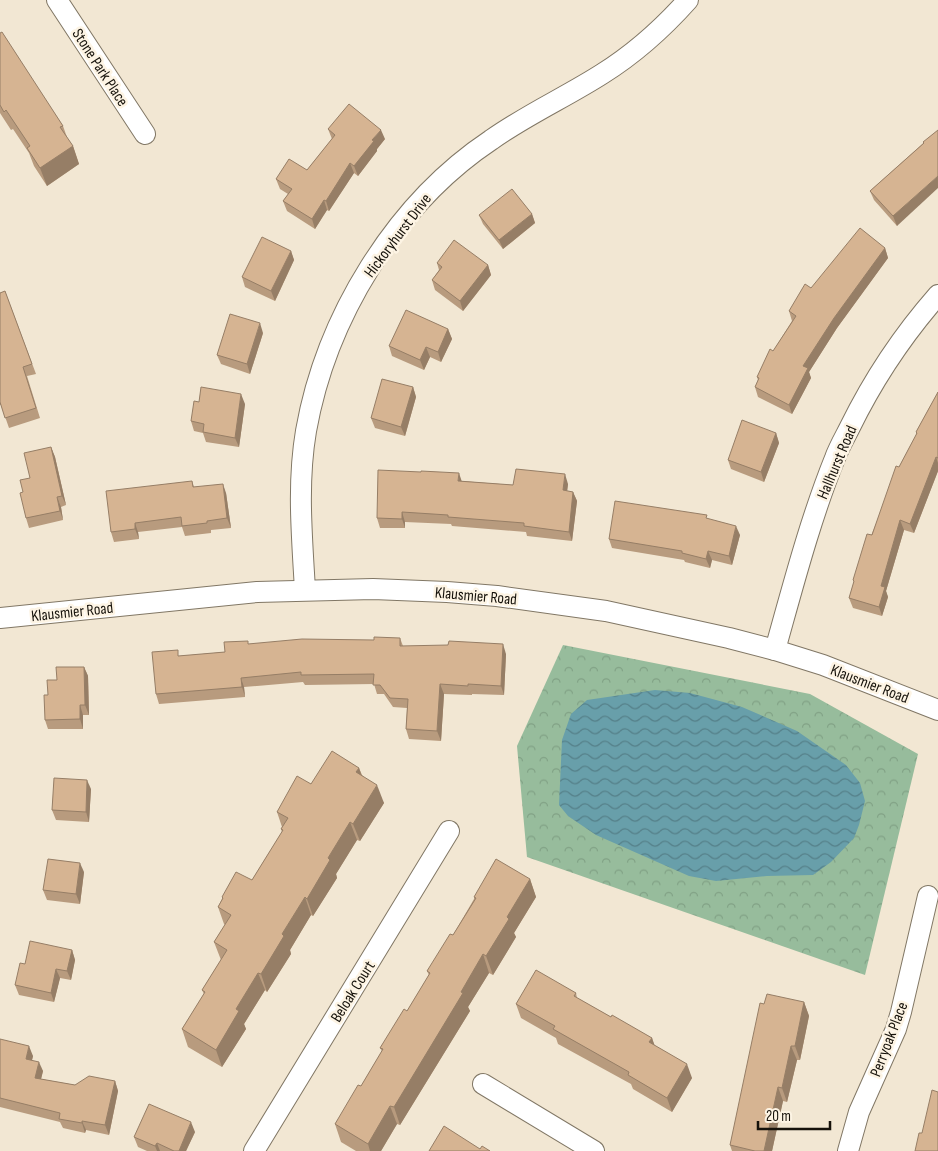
<svg xmlns="http://www.w3.org/2000/svg" width="938" height="1151" font-family="'Sofia Sans Condensed',sans-serif">
  <defs>
    <pattern id="forest-crowns" width="20" height="18" patternUnits="userSpaceOnUse" patternTransform="scale(1.25)"><rect width="20" height="18" fill="#97bc9c"/><path d="M2 6a3 3 0 1 1 6 0M12 15a3 3 0 1 1 6 0" fill="none" stroke="#81a185"/></pattern>
    <pattern id="water-waves" width="16" height="10" patternUnits="userSpaceOnUse" patternTransform="scale(1.25)"><rect width="16" height="10" fill="#689faa"/><path d="M0 5q4-4 8 0t8 0" fill="none" stroke="#558089"/></pattern>
  </defs>
  <rect width="100%" height="100%" fill="#f2e7d3"/>
  <path fill="url(#forest-crowns)" d="M563,645l247,49 108,60 -53,221 -338,-118 -10,-111z"/>
  <path fill="url(#water-waves)" d="M655,690l35,3 52,14 55,24 49,34 14,18 5,18 -6,24 -5,13 -23,24 -18,13 -46,1 -51,5 -27,-5 -93,-41 -28,-19 -9,-11 3,-65 9,-26 16,-14z"/>
  <g fill="none" stroke-linecap="round" stroke-linejoin="round">
    <defs>
      <g id="minor">
        <path d="M57,0l88,134"/>
        <path d="M305,590c-3,-53 -8,-106 1,-159 20,-113 89,-227 185,-291 35,-25 75,-43 111,-66 32,-20 61,-46 86,-74"/>
        <path d="M0,618l257,-26 116,-3 74,3 50,4 109,15 123,27 46,12 48,15 115,45"/>
        <path d="M775,650c18,-64 35,-130 60,-192 4,-11 10,-21 15,-31 24,-49 52,-91 88,-132"/>
        <path d="M483,1084l111,67"/>
        <path d="M254,1151l195,-320"/>
        <path d="M848,1151l11,-39 37,-83 5,-17 27,-116"/>
      </g>
    </defs>
    <use href="#minor" stroke="#817765" stroke-width="22"/>
    <use href="#minor" stroke="#fff" stroke-width="20"/>
  </g>
  <g fill="#b89b7e">
    <path d="M0,33l63,93 5,14 5,6 6,18 -32,22 -13,-20 -5,-13 -16,-24 -2,1 -11,-17z"/>
    <path d="M328,129l57,10 -8,10v2l-19,25 -4,-3 -25,38 -2,-1 -12,19 -28,-18 -4,-10 5,-7 -8,-5 -4,-10 31,-9 25,-31z"/>
    <path d="M938,130l-41,96 -23,-26 -4,-9z"/>
    <path d="M532,214l3,9 -32,26 -20,-25 -4,-9z"/>
    <path d="M885,248l3,10 -51,70 -28,44 2,6 -19,36 -34,-17 -3,-10 3,-7 -1,-3 35,-56 -3,-10 22,-23z"/>
    <path d="M291,251l3,9 -19,41 -30,-14 -3,-10z"/>
    <path d="M437,263l51,2 3,10 -28,36 -28,-21 -3,-10 7,-10z"/>
    <path d="M5,291l31,83 -9,2 13,42 -31,10 -8,-23h-1v-112z"/>
    <path d="M448,329l4,10 -11,23 -11,-5 -6,13 -32,-14 -3,-10z"/>
    <path d="M263,333l-13,41 -29,-10 -4,-9z"/>
    <path d="M413,387l3,10 -11,39 -30,-8 -4,-10z"/>
    <path d="M938,392v79l-24,62 -10,-3 -18,61 2,6 -6,19 -29,-8 -4,-10 5,-16 -1,-2 46,-113 17,-32v-3z"/>
    <path d="M245,404l-6,43 -33,-5 -3,-9 -9,-2 -3,-10z"/>
    <path d="M776,433l3,10 -15,39 -33,-13 -3,-9z"/>
    <path d="M51,447l4,10 11,48 -5,2 2,13 -34,8 -3,-10 -3,-26z"/>
    <path d="M192,481l2,6 32,6 5,35 -20,2v3l-26,3 -3,-9 -44,5 1,7 -25,3 -3,-10z"/>
    <path d="M462,481l51,4 55,-1 -1,7 6,1 4,9 -5,40 -45,-5 -1,-4 -74,-6 -1,-2 -46,-2v6h-25l-3,-10z"/>
    <path d="M708,519l32,16 -8,30 -20,-5 -2,8 -25,-6 -1,-2 -72,-12 -3,-9z"/>
    <path d="M400,638l3,8 103,8 -2,41 -32,-1v1l-28,-1 -3,47 -32,-2 -3,-10 1,-21 -14,-1 -9,-13h-7l-3,-10 -69,1 -2,-3 -59,5 1,10 -86,7 -3,-10 24,-38 45,-4 24,-8 125,-4z"/>
    <path d="M84,667l4,9 1,39h-6v14h-35l-3,-9 12,-40z"/>
    <path d="M359,768l3,7 22,28 -24,38 -3,-1 -21,34 1,4 -24,38 -2,-1 -21,35 1,4 -24,38 -2,-2 -21,34 2,5 -24,38 -34,-20 -6,-18 22,-35 -2,-4 19,-30 -7,-18 11,-17 -1,-1 -6,-17 4,-8v-2l30,-17 30,-48 -1,-3 1,-2 -5,-15 34,-28z"/>
    <path d="M91,789l-2,33 -33,-2 -4,-10z"/>
    <path d="M84,872l-4,32 -33,-4 -4,-10z"/>
    <path d="M530,879l6,18 -22,36 2,4 -23,38 -4,-2 -21,34 2,4 -70,114 -3,-1 -16,27h-25l-15,-9 -6,-18 26,-38 21,-35 -2,-3 27,-37 22,-36 -2,-4 26,-36 21,-36v-2z"/>
    <path d="M72,950l3,10 -4,20 -11,-2 -6,24 -35,-7 -4,-10 10,-21z"/>
    <path d="M576,993l1,5 34,19 41,21 2,7 38,33 -20,34 -39,-23 -2,-5 -73,-40 -2,-6 -35,-20 -5,-14z"/>
    <path d="M804,1002l5,14 -9,44h-3l-10,42 -4,-1 -11,50h-40l-2,-6 34,-141z"/>
    <path d="M0,1039l33,17 -1,4 11,11 -2,8 34,6 40,-4 3,10 -9,44 -23,-5 -1,3 -22,-5 -3,-6 -60,-15z"/>
    <path d="M195,1132l-9,19h-39l-9,-4 -4,-10z"/>
  </g>
  <g fill="#967e66">
    <path d="M381,130l4,9 -8,10v2l-19,25 -4,-10 18,-26z"/>
    <path d="M73,146l6,18 -32,22 -7,-18z"/>
    <path d="M350,163l4,10 -25,38 -3,-10z"/>
    <path d="M938,176v12l-41,38 -4,-10z"/>
    <path d="M324,200l3,10 -12,19 -3,-10z"/>
    <path d="M532,214l3,9 -32,26 -4,-9z"/>
    <path d="M885,248l3,10 -51,70 -28,44 2,6 -19,36 -3,-9 14,-39 31,-48z"/>
    <path d="M291,251l3,9 -19,41 -4,-10z"/>
    <path d="M488,265l3,10 -28,36 -3,-10z"/>
    <path d="M260,323l3,10 -13,41 -3,-10z"/>
    <path d="M448,329l4,10 -11,23 -3,-10z"/>
    <path d="M426,347l4,10 -6,13 -4,-10z"/>
    <path d="M413,387l3,10 -11,39 -4,-9z"/>
    <path d="M241,394l4,10 -6,43 -4,-9z"/>
    <path d="M776,433l3,10 -15,39 -3,-10z"/>
    <path d="M51,447l4,10 11,48 -4,-9z"/>
    <path d="M936,457l2,6v8l-24,62 -4,-9z"/>
    <path d="M459,473l3,9 -4,-1z"/>
    <path d="M565,474l3,10 -2,16 -3,-10z"/>
    <path d="M223,484l3,9 5,35 -4,-10z"/>
    <path d="M573,492l4,9 -5,40 -3,-9z"/>
    <path d="M57,497l4,10 2,13 -3,-9z"/>
    <path d="M402,512l3,10v6l-3,-9z"/>
    <path d="M900,520l4,10 -18,61 2,6 -6,19 -3,-9 2,-21z"/>
    <path d="M135,523l3,9 1,7 -4,-10z"/>
    <path d="M736,526l4,9 -8,30 -3,-9z"/>
    <path d="M708,551l4,9 -2,8 -4,-9z"/>
    <path d="M503,644l3,10 -2,41 -3,-9z"/>
    <path d="M84,667l4,9 1,39 -4,-10z"/>
    <path d="M241,678l3,9 1,10 -3,-10z"/>
    <path d="M440,684l4,10 -3,47 -4,-10z"/>
    <path d="M80,705l3,10v14l-3,-10z"/>
    <path d="M359,768l6,17 -9,-13z"/>
    <path d="M87,780l4,9 -2,33 -3,-10z"/>
    <path d="M377,785l7,18 -24,38 -7,-17z"/>
    <path d="M350,822l7,18 -21,34 1,4 -24,38 -6,-17 21,-41z"/>
    <path d="M80,863l4,9 -4,32 -4,-10z"/>
    <path d="M530,879l6,18 -22,36 2,4 -23,38 -7,-19 21,-39z"/>
    <path d="M305,897l6,18 -21,35 1,4 -24,38 -6,-18 21,-40z"/>
    <path d="M72,950l3,10 -4,20 -4,-9z"/>
    <path d="M483,954l6,19 -21,34 2,4 -70,114 -6,-18z"/>
    <path d="M56,969l4,9 -6,24 -3,-9z"/>
    <path d="M258,973l7,17 -21,34 2,5 -24,38 -6,-17 20,-41z"/>
    <path d="M804,1002l5,14 -9,44 -5,-14z"/>
    <path d="M652,1038l5,14 -8,-10z"/>
    <path d="M29,1046l4,10 -3,12 -4,-9z"/>
    <path d="M791,1046l6,14 -10,42 -5,-14z"/>
    <path d="M39,1062l4,9 -4,16 -4,-9z"/>
    <path d="M687,1064l5,14 -20,34 -5,-14z"/>
    <path d="M115,1081l3,10 -9,44 -4,-10z"/>
    <path d="M778,1087l5,14 -11,50h-8z"/>
    <path d="M390,1106l7,18 -16,27h-11l-2,-7z"/>
    <path d="M82,1121l4,9 -1,3 -3,-10z"/>
    <path d="M191,1122l4,10 -9,19h-7z"/>
    <path d="M157,1143l3,8h-3l-2,-5z"/>
  </g>
  <g fill="#d6b492" stroke="#967e66">
    <path d="M2,32l61,94 -3,1 13,19 -33,22 -13,-20 3,-2 -24,-36 -2,2 -4,-7v-72z"/>
    <path d="M349,104l32,26 -9,10 2,1 -20,25 -4,-3 -24,38 -2,-1 -12,19 -29,-18 9,-12 -16,-10 13,-20 18,11 28,-35 -7,-6z"/>
    <path d="M938,130v46l-45,40 -23,-25 54,-48 -1,-1z"/>
    <path d="M512,189l20,25 -33,26 -20,-25z"/>
    <path d="M860,228l25,20 -51,70 -31,48 5,2 -19,37 -34,-18 4,-9 -2,-1 13,-28 3,2 23,-35 -7,-5 16,-27 6,4z"/>
    <path d="M262,237l29,14 -20,40 -29,-14z"/>
    <path d="M454,240l34,25 -28,36 -28,-21 10,-13 -5,-4z"/>
    <path d="M5,291l27,73 -9,3 13,41 -31,10 -5,-16v-109z"/>
    <path d="M406,310l42,19 -10,23 -12,-5 -6,13 -31,-14z"/>
    <path d="M230,314l30,9 -13,41 -30,-9z"/>
    <path d="M382,379l31,8 -12,40 -30,-9z"/>
    <path d="M201,387l40,7 -6,44 -32,-6 1,-8 -13,-3 3,-20 5,1z"/>
    <path d="M938,392v66l-2,-1 -26,67 -10,-4 -19,66 4,1 -6,20 -30,-9 5,-17 -1,-1 14,-46 5,1 24,-69 3,1 18,-34 -1,-1z"/>
    <path d="M742,420l34,13 -15,39 -33,-12z"/>
    <path d="M51,447l11,49 -5,1 3,14 -34,7 -6,-25 3,-1 -3,-12 10,-2 -6,-25z"/>
    <path d="M516,469l49,5 -2,16 10,2 -4,40 -45,-6v-3l-76,-6v-2l-46,-3v7l-25,-1 1,-48 43,2v-1l38,2 -1,8 55,4z"/>
    <path d="M192,481l1,6 30,-3 4,34 -20,3v2l-25,3 -1,-9 -46,6v6l-24,3 -5,-41z"/>
    <path d="M615,501l92,14 -1,3 30,8 -7,30 -21,-5 -2,8 -24,-6v-2l-73,-12z"/>
    <path d="M374,637l26,1v8l48,-1 1,-4 54,3 -2,42 -33,-2v2l-28,-2 -3,47 -31,-2 2,-30 -18,-1 -10,-13h-7l1,-11 -73,1v-3l-60,6 1,9 -86,7 -4,-42 26,-2v6l47,-4 -1,-10 24,-1v3l54,-5 72,1z"/>
    <path d="M56,667h28l1,38h-5v14l-35,1 -1,-25h4l-1,-15h10z"/>
    <path d="M332,751l27,17 -3,4 21,13 -24,39 -3,-2 -22,36 2,2 -23,39 -2,-2 -23,37 2,2 -23,38 -3,-1 -22,36 3,2 -23,39 -34,-21 23,-37 -3,-2 25,-40 -13,-8 17,-27 -13,-8 5,-9 -1,-1 14,-25 16,8 31,-50 -2,-1 7,-11 -11,-6 20,-36 14,8z"/>
    <path d="M54,778l33,2 -1,32 -34,-2z"/>
    <path d="M48,859l32,4 -4,31 -33,-4z"/>
    <path d="M496,859l34,20 -23,38 2,2 -23,37 -3,-2 -22,38 2,1 -69,114 -4,-1 -22,38 -33,-20 23,-39 3,1 22,-37 -3,-1 24,-39 3,2 23,-38 -3,-2 23,-37 3,1 23,-37 -2,-1z"/>
    <path d="M30,941l42,9 -5,21 -11,-2 -5,24 -36,-8 5,-22 5,1z"/>
    <path d="M536,970l40,23 -2,3 37,21 1,-2 40,23 -3,4 38,22 -20,34 -39,-23 1,-3 -76,-43 2,-3 -39,-22z"/>
    <path d="M767,994l37,8 -9,44h-4l-9,42 -4,-1 -14,64h-9l-25,-6 30,-142 4,1z"/>
    <path d="M0,1039l29,7 -3,13 13,3 -4,16 40,7 14,-9 26,5 -10,44 -23,-4v2l-23,-4 1,-6 -60,-15z"/>
    <path d="M932,1090l6,2v59h-23l4,-18h3z"/>
    <path d="M149,1104l42,18 -12,29h-5l-17,-8 -2,3 -21,-9z"/>
    <path d="M444,1126l36,23 2,-3 8,5h-61z"/>
  </g>
  <g text-anchor="middle" stroke-width="5" stroke-linejoin="round" paint-order="stroke">
    <g font-size="16" fill="#16120b" stroke="#fdf4e4">
      <text transform="translate(101 67) rotate(57)" y="6">Stone Park Place</text>
      <text transform="translate(397 235) rotate(-53)" y="6">Hickoryhurst Drive</text>
      <text transform="translate(836 462) rotate(-67)" y="6">Hallhurst Road</text>
      <text transform="translate(476 595) rotate(5)" y="6">Klausmier Road</text>
      <text transform="translate(72 611) rotate(-6)" y="6">Klausmier Road</text>
      <text transform="translate(870 683) rotate(21)" y="6">Klausmier Road</text>
      <text transform="translate(352 991) rotate(-58)" y="6">Beloak Court</text>
      <text transform="translate(888 1039) rotate(-69)" y="6">Perryoak Place</text>
    </g>
  </g>
  <path d="M758 1121v8h72v-8" fill="none" stroke="#16120b" stroke-width="2.5"/>
  <text x="766" y="1121" font-size="15" fill="#16120b" stroke="#fdf4e4" stroke-width="4" paint-order="stroke">20 m</text>
</svg>
